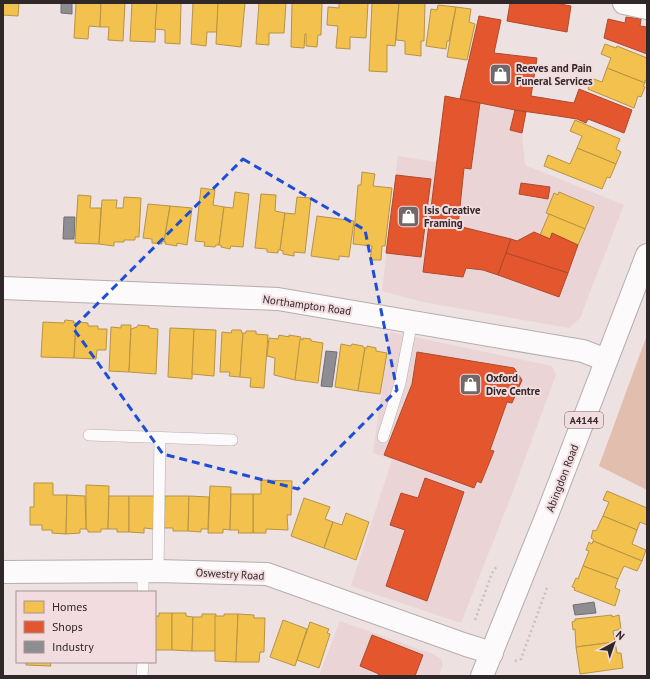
<svg xmlns="http://www.w3.org/2000/svg" width="650" height="679" font-family="'PT Sans',sans-serif">
  <rect width="100%" height="100%" fill="#ede1e2"/>
  <g fill="#ead4d6">
    <path d="M445,96l81,16 -4,21 3,32 99,40 -44,113 -11,10 -146,-26 -41,-11 16,-135 39,6z"/>
    <path d="M390,332l162,34 4,9 -46,124 -49,124 -110,-37 41,-126 -19,-7z"/>
    <path d="M340,621l93,33 8,5 2,5 -4,12h-120z"/>
  </g>
  <path fill="#e1bead" d="M647,335v155l-48,-24z"/>
  <g fill="#f2c14e" stroke="#b89343">
    <path d="M3,3h16l-1,13 -15,-1z"/>
    <path d="M76,3h25l-1,24 -11,-1 -1,13 -14,-1z"/>
    <path d="M101,3h24l-2,38 -15,-1 1,-13h-9z"/>
    <path d="M132,3h25l-2,39 -25,-1z"/>
    <path d="M157,3h24l-1,41 -15,-1v-13l-10,-1z"/>
    <path d="M193,3h25l-1,29h-10l-1,14 -15,-2z"/>
    <path d="M218,3h27l-4,44 -25,-3z"/>
    <path d="M259,3h27l-2,30h-15v12l-13,-1z"/>
    <path d="M292,3h30l-1,32h-3l-1,12 -11,-1v-12h-1l-1,14 -13,-1z"/>
    <path d="M339,3h29l-2,35 -16,-1v12l-14,-1 2,-22 -11,-1 1,-18 11,1z"/>
    <path d="M372,3h27l-4,43 -8,-1v27l-18,-1z"/>
    <path d="M399,3h26l-1,38h-3v15l-16,-2v-13l-9,-1z"/>
    <path d="M438,5l18,2 -7,34h-2l-1,8 -20,-3 5,-37 6,1z"/>
    <path d="M456,7l15,2 -2,13 6,2 -8,36 -20,-3z"/>
    <path d="M605,44l11,4 1,-2 30,12v23l-2,-1v3l-38,-15 4,-10 -10,-4z"/>
    <path d="M607,68l38,15 -2,3 2,1 -4,10 -3,-1 -4,12 -46,-19 3,-11 11,4z"/>
    <path d="M575,120l45,19 -4,10 5,3 -5,12 -39,-16 5,-12 -12,-5z"/>
    <path d="M577,148l39,16 -6,14 -3,-1 -5,12 -58,-23 4,-11 22,9z"/>
    <path d="M362,172l13,2 -2,12 19,2 -7,58h-3l-1,14h-11l2,-14 -19,-2 5,-59h3z"/>
    <path d="M201,188l14,2 -2,15 11,2 -5,38h-3l-1,2 -11,-1 1,-4 -10,-1z"/>
    <path d="M235,192l14,2 -6,53 -12,-1 -1,3 -9,-2v-2h-2l5,-38 9,1z"/>
    <path d="M559,192l35,15 -9,22 -39,-16 8,-20 4,2z"/>
    <path d="M261,194l15,1 -1,16 10,2 -5,37h-2v3l-11,-1v-3l-12,-1z"/>
    <path d="M78,195l13,1 -1,12h11l-2,36 -24,-1z"/>
    <path d="M124,197l17,1 -2,39h-4v3h-11v2h-10v4l-15,-2 3,-44h15l-1,8h7z"/>
    <path d="M297,197l14,1 -6,55 -11,-1v4l-11,-2v-3l-3,-1 5,-37 10,1z"/>
    <path d="M148,204l22,2 -6,36 -2,-1v3l-10,-1v-4l-9,-1z"/>
    <path d="M170,206l22,2 -5,37 -10,-2v3l-12,-2 1,-2h-2z"/>
    <path d="M549,214l36,15 -7,16 -26,-12 -2,6 -10,-4z"/>
    <path d="M317,216l37,5 -5,36 -10,-1v4l-28,-4z"/>
    <path d="M65,320l9,1 -1,2h3l-2,35 -33,-1 2,-35 21,1z"/>
    <path d="M79,322l9,1v3h10v3h9l-1,21h-9l-1,9 -22,-1 2,-35 3,1z"/>
    <path d="M121,325h10l-2,47 -20,-1 2,-44 10,1z"/>
    <path d="M138,325l11,1v2l9,1 -2,45 -27,-2 2,-43 6,-2z"/>
    <path d="M170,328l24,1 -2,50 -24,-2z"/>
    <path d="M194,329l22,1 -2,46 -22,-2z"/>
    <path d="M232,330h9l1,3h1l-3,44 -11,-1 1,-4h-10l2,-40 9,1z"/>
    <path d="M246,331h10v3l12,1 -4,53 -14,-1 1,-9 -11,-1 3,-44h3z"/>
    <path d="M279,335l10,2v-2l12,2 -6,43 -21,-5 1,-17 -8,-2 2,-18 9,1z"/>
    <path d="M303,338l8,1v2l12,2 -5,40 -23,-3 5,-41 3,1z"/>
    <path d="M341,344l10,2 1,-2 11,2v1l2,1 -7,43 -23,-4z"/>
    <path d="M367,346l9,2v3l11,2 -7,41 -22,-3 7,-43h2z"/>
    <path d="M261,480l31,1 -1,34h-4l1,15 -22,-1v4h-13v-39h8z"/>
    <path d="M34,483h19v12h14l-1,39 -14,-1v-3h-10v-5h-12v-18h4z"/>
    <path d="M86,485l23,1 -1,43h-7v3h-13v-2l-2,-1z"/>
    <path d="M210,486l21,1 -1,43 -7,-1v4h-15z"/>
    <path d="M607,491l40,17v17l-7,-3 -3,8 -34,-14 6,-14 -6,-2z"/>
    <path d="M231,494h22v39h-15l1,-3h-9z"/>
    <path d="M67,495l18,1 1,33h-6v4l-14,1z"/>
    <path d="M109,496h20v36h-12v-3h-9z"/>
    <path d="M129,496h25v33l-10,-1v5l-15,-1z"/>
    <path d="M165,496h24l-1,35h-15v-3h-9z"/>
    <path d="M189,496l20,1 -1,32h-7v3l-13,-1z"/>
    <path d="M304,498l26,9 -5,12 8,3 -9,26 -33,-12z"/>
    <path d="M346,513l23,9 -13,38 -32,-12 9,-26 9,3z"/>
    <path d="M603,516l34,14 -5,14 14,6 -4,11 -49,-20 1,-1 -3,-2 2,-8 3,1z"/>
    <path d="M593,541l49,20 -5,10 -13,-5 -6,13 -35,-13 6,-15 -3,-1 3,-8 3,2z"/>
    <path d="M583,566l35,13 -3,9 5,2 -5,16 -41,-16 1,-2 -3,-1 4,-9 2,1z"/>
    <path d="M159,613h13v37h-17v-34h4z"/>
    <path d="M172,613h14v3l7,1 -1,34 -20,-1z"/>
    <path d="M202,614h14l-1,37h-23l1,-34h9z"/>
    <path d="M224,614h14l-2,48 -21,-1v-45h9z"/>
    <path d="M238,614l16,1v3h11l-1,34h-4l-1,10h-23z"/>
    <path d="M612,615v2l7,-2 2,14 -8,2 2,11 -39,5 -1,-18 -2,1 -1,-8 3,-1v-2z"/>
    <path d="M283,620l24,9 -12,37 -25,-9z"/>
    <path d="M310,622l19,7 -2,4 3,1 -11,34 -22,-8z"/>
    <path d="M615,642l2,11h4l2,15 -43,6 -4,-27z"/>
    <path d="M26,662h24l1,4 -25,-1z"/>
  </g>
  <g fill="#e4572e" stroke="#ae492c">
    <path d="M510,3h45l16,3 -4,26 -60,-11z"/>
    <path d="M479,16l22,4 -7,33 43,5 -6,38 43,7 5,-14 53,21 -8,23 -36,-14 -2,4 -9,-4 -19,-3 -43,-6 -55,-11z"/>
    <path d="M626,17l15,2 -1,7 7,1v27l-43,-16 4,-19 17,4z"/>
    <path d="M445,96l35,7 -9,66 -7,-1 -6,58 53,13 -13,36 -15,-5 -17,-2 -3,9 -40,-5z"/>
    <path d="M515,110l11,2 -4,21 -12,-3z"/>
    <path d="M396,175l35,4 -10,78 -35,-4z"/>
    <path d="M521,183l29,4 -2,12 -29,-5z"/>
    <path d="M534,232l16,7 2,-6 26,12 -10,28 -62,-20 5,-14 6,2z"/>
    <path d="M506,253l62,20 -9,24 -61,-22z"/>
    <path d="M417,352l97,16 8,12 -10,23 -5,-1 -17,48 4,1 -13,32 -4,-2 -3,7 -90,-33 28,-71z"/>
    <path d="M425,478l39,14 -37,109 -41,-15 19,-56 -15,-5 11,-32 17,5z"/>
    <path d="M372,635l51,20 -8,21h-37l1,-2 -19,-8z"/>
  </g>
  <g fill="#8d8d92" stroke="#716e72">
    <path d="M61,3h11v11l-11,-1z"/>
    <path d="M64,217h11l-1,22h-11z"/>
    <path d="M326,351l11,1 -5,35 -11,-1z"/>
    <path d="M594,602l2,11 -21,2 -2,-10z"/>
  </g>
  <g fill="none" stroke-linecap="round" stroke-linejoin="round">
    <defs>
      <g id="service">
        <path d="M89,435l143,5"/>
        <path d="M383,437l17,-54 12,-62"/>
        <path d="M158,571l2,-133"/>
        <path d="M143,592v-21"/>
        <path d="M142,676l1,-14"/>
      </g>
      <g id="minor">
        <path d="M624,3l23,5"/>
        <path d="M3,288l275,11 305,52 23,9"/>
        <path d="M3,572l155,-1 109,3 199,71 26,8"/>
      </g>
      <path id="primary" d="M482,676l65,-161 100,-260"/>
    </defs>
    <use href="#service" stroke="#b7adae" stroke-width="12"/>
    <use href="#minor" stroke="#b7adae" stroke-width="24"/>
    <use href="#primary" stroke="#b7adae" stroke-width="24"/>
    <g stroke="#c7c2c3" stroke-width="2.5" stroke-dasharray="2 3" stroke-linecap="butt">
      <path d="M475,620l17,-47 5,-7"/>
      <path d="M515,661l6,-2 27,-74"/>
    </g>
    <use href="#service" stroke="#fcfafb" stroke-width="11"/>
    <use href="#minor" stroke="#fcfafb" stroke-width="22"/>
    <use href="#primary" stroke="#fcfafb" stroke-width="22"/>
  </g>
  <path fill="none" stroke="#1d4ed8" stroke-width="3" stroke-dasharray="8 5" stroke-linejoin="round" d="M243,159l122,71 32,160 -99,99 -135,-35 -90,-126z"/>
  <defs>
    <symbol id="shop-square" viewBox="-11 -11 22 22"><rect x="-9" y="-9" width="18" height="18" rx="4" fill="#72686a" stroke="#f2dcdf"/><path d="M-5-2.5h2.3a2.7 3.5 0 0 1 5.4 0H5L5.5 6h-11ZM-1.5-2.5h3a1.5 2.3 0 0 0-3 0Z" fill="#fff"/></symbol>
  </defs>
  <g fill-rule="evenodd">
    <use href="#shop-square" x="488" y="62" width="25" height="25"/>
    <use href="#shop-square" x="396" y="204" width="25" height="25"/>
    <use href="#shop-square" x="458" y="372" width="25" height="25"/>
  </g>
  <g text-anchor="middle" stroke-width="4" stroke-linejoin="round" paint-order="stroke">
    <rect fill="#f2dcdf" stroke="#6a5d60" stroke-width="1" x="565" y="412" width="38" height="16" rx="3"/>
    <g font-size="10" font-weight="bold" fill="#302729">
      <text x="584" y="424">A4144</text>
    </g>
    <g font-size="11" font-weight="bold" fill="#302729" stroke="#f2dcdf" text-anchor="start">
      <text x="516" y="72">Reeves and Pain<tspan x="516" dy="13">Funeral Services</tspan></text>
      <text x="424" y="214">Isis Creative<tspan x="424" dy="13">Framing</tspan></text>
      <text x="486" y="382">Oxford<tspan x="486" dy="13">Dive Centre</tspan></text>
    </g>
    <g font-size="11" fill="#302729" stroke="#f2dcdf">
      <text transform="translate(307 305) rotate(8)" y="4">Northampton Road</text>
      <text transform="translate(562 478) rotate(-69)" y="4">Abingdon Road</text>
      <text transform="translate(230 574) rotate(3)" y="4">Oswestry Road</text>
    </g>
  </g>
  <rect width="650" height="679" fill="none" stroke="#302729" stroke-width="8"/>
  <rect x="16" y="591" width="140" height="72" fill="#f2dcdf" stroke="#a49496"/>
  <rect x="24" y="601" width="20" height="12" fill="#f2c14e" stroke="#a49496"/>
  <text x="52" y="611" font-size="12" fill="#302729">Homes</text>
  <rect x="24" y="621" width="20" height="12" fill="#e4572e" stroke="#a49496"/>
  <text x="52" y="631" font-size="12" fill="#302729">Shops</text>
  <rect x="24" y="641" width="20" height="12" fill="#8d8d92" stroke="#a49496"/>
  <text x="52" y="651" font-size="12" fill="#302729">Industry</text>
  <g transform="translate(614 643) rotate(40)" stroke="#f2dcdf" stroke-width="3" paint-order="stroke">
  <path d="M0-3L7 15L0 10L-7 15Z" fill="#302729"/>
  <text y="-6" font-size="11" font-weight="bold" text-anchor="middle" fill="#302729">N</text>
  </g>
</svg>
